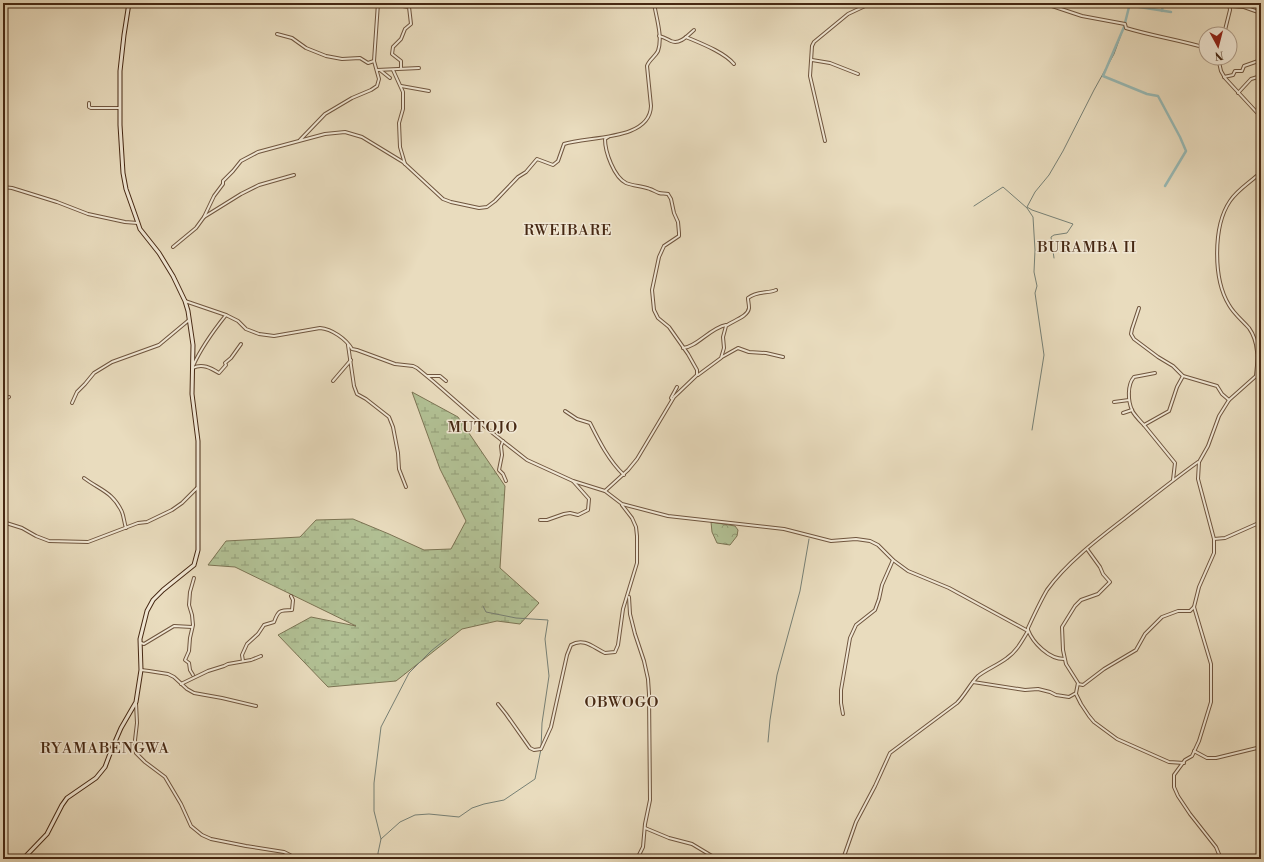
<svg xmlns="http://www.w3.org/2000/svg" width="1264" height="862" font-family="'Libre Bodoni',serif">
  <defs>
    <pattern id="forest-crowns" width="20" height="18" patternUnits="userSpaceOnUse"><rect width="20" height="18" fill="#b2c195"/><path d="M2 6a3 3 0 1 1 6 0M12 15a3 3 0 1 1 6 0" fill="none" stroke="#939d78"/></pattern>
    <pattern id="wetland-marsh" width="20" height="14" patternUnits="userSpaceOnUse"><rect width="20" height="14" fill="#b2c195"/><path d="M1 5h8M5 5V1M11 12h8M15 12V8" fill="none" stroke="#939d78"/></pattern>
  </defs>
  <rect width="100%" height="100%" fill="#e9dcbe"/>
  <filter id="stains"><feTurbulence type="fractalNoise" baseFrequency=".005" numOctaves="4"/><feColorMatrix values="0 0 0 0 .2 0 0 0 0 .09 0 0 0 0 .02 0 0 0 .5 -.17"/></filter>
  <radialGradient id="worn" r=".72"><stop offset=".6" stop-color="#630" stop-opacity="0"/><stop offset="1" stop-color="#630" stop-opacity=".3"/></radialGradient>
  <path fill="url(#forest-crowns)" stroke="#7c7454" d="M711,522l24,4 3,4 -1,6 -7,9 -13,-2 -5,-11z"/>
  <path fill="url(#wetland-marsh)" stroke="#7c7454" d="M412,392l46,25 47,69 -5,82 39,35 -19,21 -23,-3 -35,8 -66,52 -68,6 -50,-52 33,-18 45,9 -121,-59 -27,-2 18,-24 74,-4 16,-17 37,-1 36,15 35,16 27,-1 15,-28 -26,-52z"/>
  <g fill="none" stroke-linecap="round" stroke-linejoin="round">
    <g stroke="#778075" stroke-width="1">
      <path d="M974,206l29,-19 24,21 6,9 2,33 -1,22 3,14 -2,7 9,62 -12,75"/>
      <path d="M1054,258l-3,-21 3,-2 13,-2 6,-9 -41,-14 -5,-3 8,-15 14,-17 14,-24 31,-61 20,-36 8,-22"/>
      <path d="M768,742l2,-22 7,-45 23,-84 9,-52"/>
      <path d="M381,839l19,-17 15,-7 14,-1 30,3 13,-9 12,-4 20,-4 31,-21 6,-30 1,-26 7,-47 -4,-37 3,-19 -32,-2 -30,-6 -3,-6"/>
      <path d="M378,859v-6l3,-14 -7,-28v-28l7,-56 28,-54 22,-22 15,-12"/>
    </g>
    <g stroke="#98bab6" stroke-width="2.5">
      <path d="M1130,3l-6,24 -21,49 44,18 11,2 22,41 6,14 -21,35"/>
      <path d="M1132,3l1,3 38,6"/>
      <path d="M1162,3l1,1 -1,7"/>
    </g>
    <defs>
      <g id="street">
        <path d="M384,3l25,4 2,17 -6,5 -4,10 -8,8 -1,7 9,7v7"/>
        <path d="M1043,3l39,13 43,8 1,4c26,8 54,12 80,20"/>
        <path d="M1229,6l15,1 17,6"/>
        <path d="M277,34l15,4 14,10 20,8 16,3 18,-1 8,5 6,-2"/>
        <path d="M1224,34l6,-24 -1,-7"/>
        <path d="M659,36c5,1 8,3 12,5 9,4 17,-6 23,-11"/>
        <path d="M686,37c14,6 38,15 48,27"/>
        <path d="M1218,58l3,13 4,7 36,39"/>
        <path d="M812,60l18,3 28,11"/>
        <path d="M377,70l42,-2"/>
        <path d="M380,70l10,8"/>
        <path d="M393,70l10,22v17l-4,14 1,24 5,17"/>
        <path d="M1224,77l9,-2 2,-4h7l2,-5 17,-6"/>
        <path d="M401,86l28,5"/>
        <path d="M1238,93l13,-14 10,-3"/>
        <path d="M89,103v4l2,1h28"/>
        <path d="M300,140l25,-26 27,-16 19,-8 6,-4 2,-7 -5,-18 4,-58"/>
        <path d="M825,141l-15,-65 2,-30 2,-4 34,-28 17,-8 5,-3"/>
        <path d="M3,187l9,1 45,14 31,12 37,8 13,1"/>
        <path d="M204,217l10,-21 9,-12v-3l10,-10 8,-10 17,-9 67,-18 20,-2 17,5 41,25 40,37 8,3 28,6 8,-1 8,-6 23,-24 8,-5 11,-13 16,6 5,-4 6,-17c24,-8 86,-3 87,-38l-4,-40c2,-6 8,-9 11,-15 5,-14 -2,-34 -4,-48"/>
        <path d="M173,247l23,-19 8,-11 37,-23 18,-9 35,-10"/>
        <path d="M185,301l41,14 12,6 8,8 13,5 15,2 46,-8c12,1 26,11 32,21l5,1 38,14 18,2 4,2 17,14 56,49 37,29 46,21 32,10 17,13 46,12 116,13 47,12 25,-2 14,2 8,4 15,15 15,11 41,17 79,43"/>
        <path d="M1139,308l-7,21 -1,5 3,5 24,18 15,9 10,10 34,10 5,8 7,6"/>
        <path d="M348,345l6,41 3,8 9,5 23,18 4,10 5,26 1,16 7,18"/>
        <path d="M683,348c14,-1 27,-20 43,-23"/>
        <path d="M722,357l16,-9 11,4 17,1 17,4"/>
        <path d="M193,366c8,-18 21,-36 33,-51"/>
        <path d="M193,368c9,-5 18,0 26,5l7,-8 -1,-2 6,-5 10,-14"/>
        <path d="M1155,373l-21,4c-7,8 -6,24 -2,33 1,3 9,12 12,15l25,-14 8,-24 6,-11"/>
        <path d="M698,375l23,-17 3,-10 -1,-11 3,-11c6,-5 22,-9 23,-18 0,-4 -1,-7 -1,-10 10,-8 20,-4 28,-8"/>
        <path d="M428,376h12l6,5"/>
        <path d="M1256,376l5,1"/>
        <path d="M333,381l18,-21"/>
        <path d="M672,399l-1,-1 6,-11"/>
        <path d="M3,400l6,-3"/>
        <path d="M1114,402l15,-2"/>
        <path d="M72,403l5,-11 8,-8 9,-11 18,-11 47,-17 30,-25"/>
        <path d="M565,411l12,8 13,4c9,18 19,38 34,52"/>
        <path d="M1123,413l9,-3"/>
        <path d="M1144,425l31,38 -2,17"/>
        <path d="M503,441l-2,5 1,9 -3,15 4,4 3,7"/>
        <path d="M84,478c16,12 29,14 38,34 2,5 2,10 4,16"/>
        <path d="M605,491l23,-21 9,-11 37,-62 23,-22v-5l-9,-16 -19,-27 -11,-9 -4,-8 -2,-20 7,-33 5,-11 15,-10v-3l-1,-11 -4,-9 -3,-14 -3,-5c-3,-1 -6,0 -9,-1 -3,-1 -6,-3 -9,-4 -8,-3 -17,-3 -24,-6 -12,-6 -21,-31 -21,-44l3,-2"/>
        <path d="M540,520h7l17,-6 6,-1 8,2 10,-5 1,-11 -16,-18"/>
        <path d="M3,522l19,6 14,8 13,5 39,1 50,-19 9,-1 25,-12 10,-7 15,-15"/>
        <path d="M1214,539l11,-1 36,-16"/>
        <path d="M629,597l1,17 5,20 9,27 4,18 1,15 1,106 -5,24 -2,23 -6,12"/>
        <path d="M1028,630c5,13 21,29 36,29"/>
        <path d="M141,643l3,1 30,-18 18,1"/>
        <path d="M243,661l-1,-6 5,-11 11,-10 6,-9 10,-3c4,-11 5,-12 18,-12l1,-10 -2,-4"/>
        <path d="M141,670l8,1 19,3 6,3 13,12 7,4 28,5 34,8"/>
        <path d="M193,675l-3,-5 -1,-7 -4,-3 4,-9 1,-13 3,-13 -1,-10 -3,-10 1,-13 4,-14"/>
        <path d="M973,682l52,8 13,-1 12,3 6,3 13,2 7,-4 2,-10 -12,-19 -3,-14 -1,-23 13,-21 6,-6 17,-6 12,-12 -7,-8 -3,-7 -13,-18"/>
        <path d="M181,684l27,-13 16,-5 4,-2 23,-4 10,-4"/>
        <path d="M1078,684l5,1 21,-16 32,-19 9,-16 17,-17 16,-6h12l4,-4"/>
        <path d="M1076,694l5,10 8,12 5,6 23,17 52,23 15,1"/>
        <path d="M136,703l1,20 -2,17 1,13 9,9 20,15 16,27 10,22 11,9 9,4 35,7 38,6 6,3 2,4"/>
        <path d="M498,704l8,10 24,34 4,2 7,-1 10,-22 16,-72 4,-10c13,-8 23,3 34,8l10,-1 3,-7 5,-36 14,-46v-27l-1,-9 -4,-9 -10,-13"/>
        <path d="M843,714l-2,-11v-13l9,-52 6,-13 19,-15 4,-11 3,-14 11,-25"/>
        <path d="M1194,751l13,7h9l45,-11"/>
        <path d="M645,828l24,10 23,6 25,15"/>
        <path d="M843,859l13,-37 19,-36 15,-33 67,-50c8,-8 13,-19 21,-27 9,-7 20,-11 29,-18 10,-7 15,-17 21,-27v-3c6,-13 12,-26 19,-38 19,-27 52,-52 78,-72 24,-19 48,-38 73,-56"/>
        <path d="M1221,859l-5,-12 -26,-33 -12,-18 -4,-9v-12l11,-15 7,-4 7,-15 12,-39v-38l-17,-57 5,-20 15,-34v-14l-16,-60 1,-17 9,-16 11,-30 10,-16 27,-24c2,-16 3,-34 -7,-48 -7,-8 -15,-14 -20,-23 -16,-26 -16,-79 1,-104 8,-12 21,-19 31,-29"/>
      </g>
      <path id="secondary" d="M23,859l24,-25 15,-29 5,-7 29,-20 9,-11 6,-16 10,-23 15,-26 5,-32 -1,-31 7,-28 6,-11 10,-10 31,-25 4,-15v-109l-6,-47 1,-49 -5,-34 -3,-10 -12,-25 -14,-23 -19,-24 -2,-6 -12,-34 -3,-16 -3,-48v-54l4,-36 5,-32"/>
    </defs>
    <use href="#street" stroke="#6f553e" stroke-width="4"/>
    <use href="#secondary" stroke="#462813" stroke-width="5"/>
    <use href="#street" stroke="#f1e8d5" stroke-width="2"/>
    <use href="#secondary" stroke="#f1e8d5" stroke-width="3"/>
  </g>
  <g text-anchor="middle" stroke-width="3" stroke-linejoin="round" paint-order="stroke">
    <g font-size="15" letter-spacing="1" fill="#462813" stroke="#f1e8d5">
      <text x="568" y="235">RWEIBARE</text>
      <text x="1087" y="252">BURAMBA II</text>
      <text x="483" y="432">MUTOJO</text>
      <text x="622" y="707">OBWOGO</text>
      <text x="105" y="753">RYAMABENGWA</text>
    </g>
  </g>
  <rect width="1264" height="862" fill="none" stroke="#e9dcbe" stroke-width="16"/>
  <rect x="4" y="4" width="1256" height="854" fill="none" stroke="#462813" stroke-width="2"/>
  <rect x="8" y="8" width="1248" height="846" fill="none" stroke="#462813"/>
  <g transform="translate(1218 46) rotate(173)"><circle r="19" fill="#f1e8d5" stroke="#ad9b87"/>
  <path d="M0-3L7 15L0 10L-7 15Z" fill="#8f2418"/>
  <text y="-6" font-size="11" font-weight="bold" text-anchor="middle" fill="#462813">N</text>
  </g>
  <rect width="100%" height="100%" filter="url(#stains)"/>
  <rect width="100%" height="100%" fill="url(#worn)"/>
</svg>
